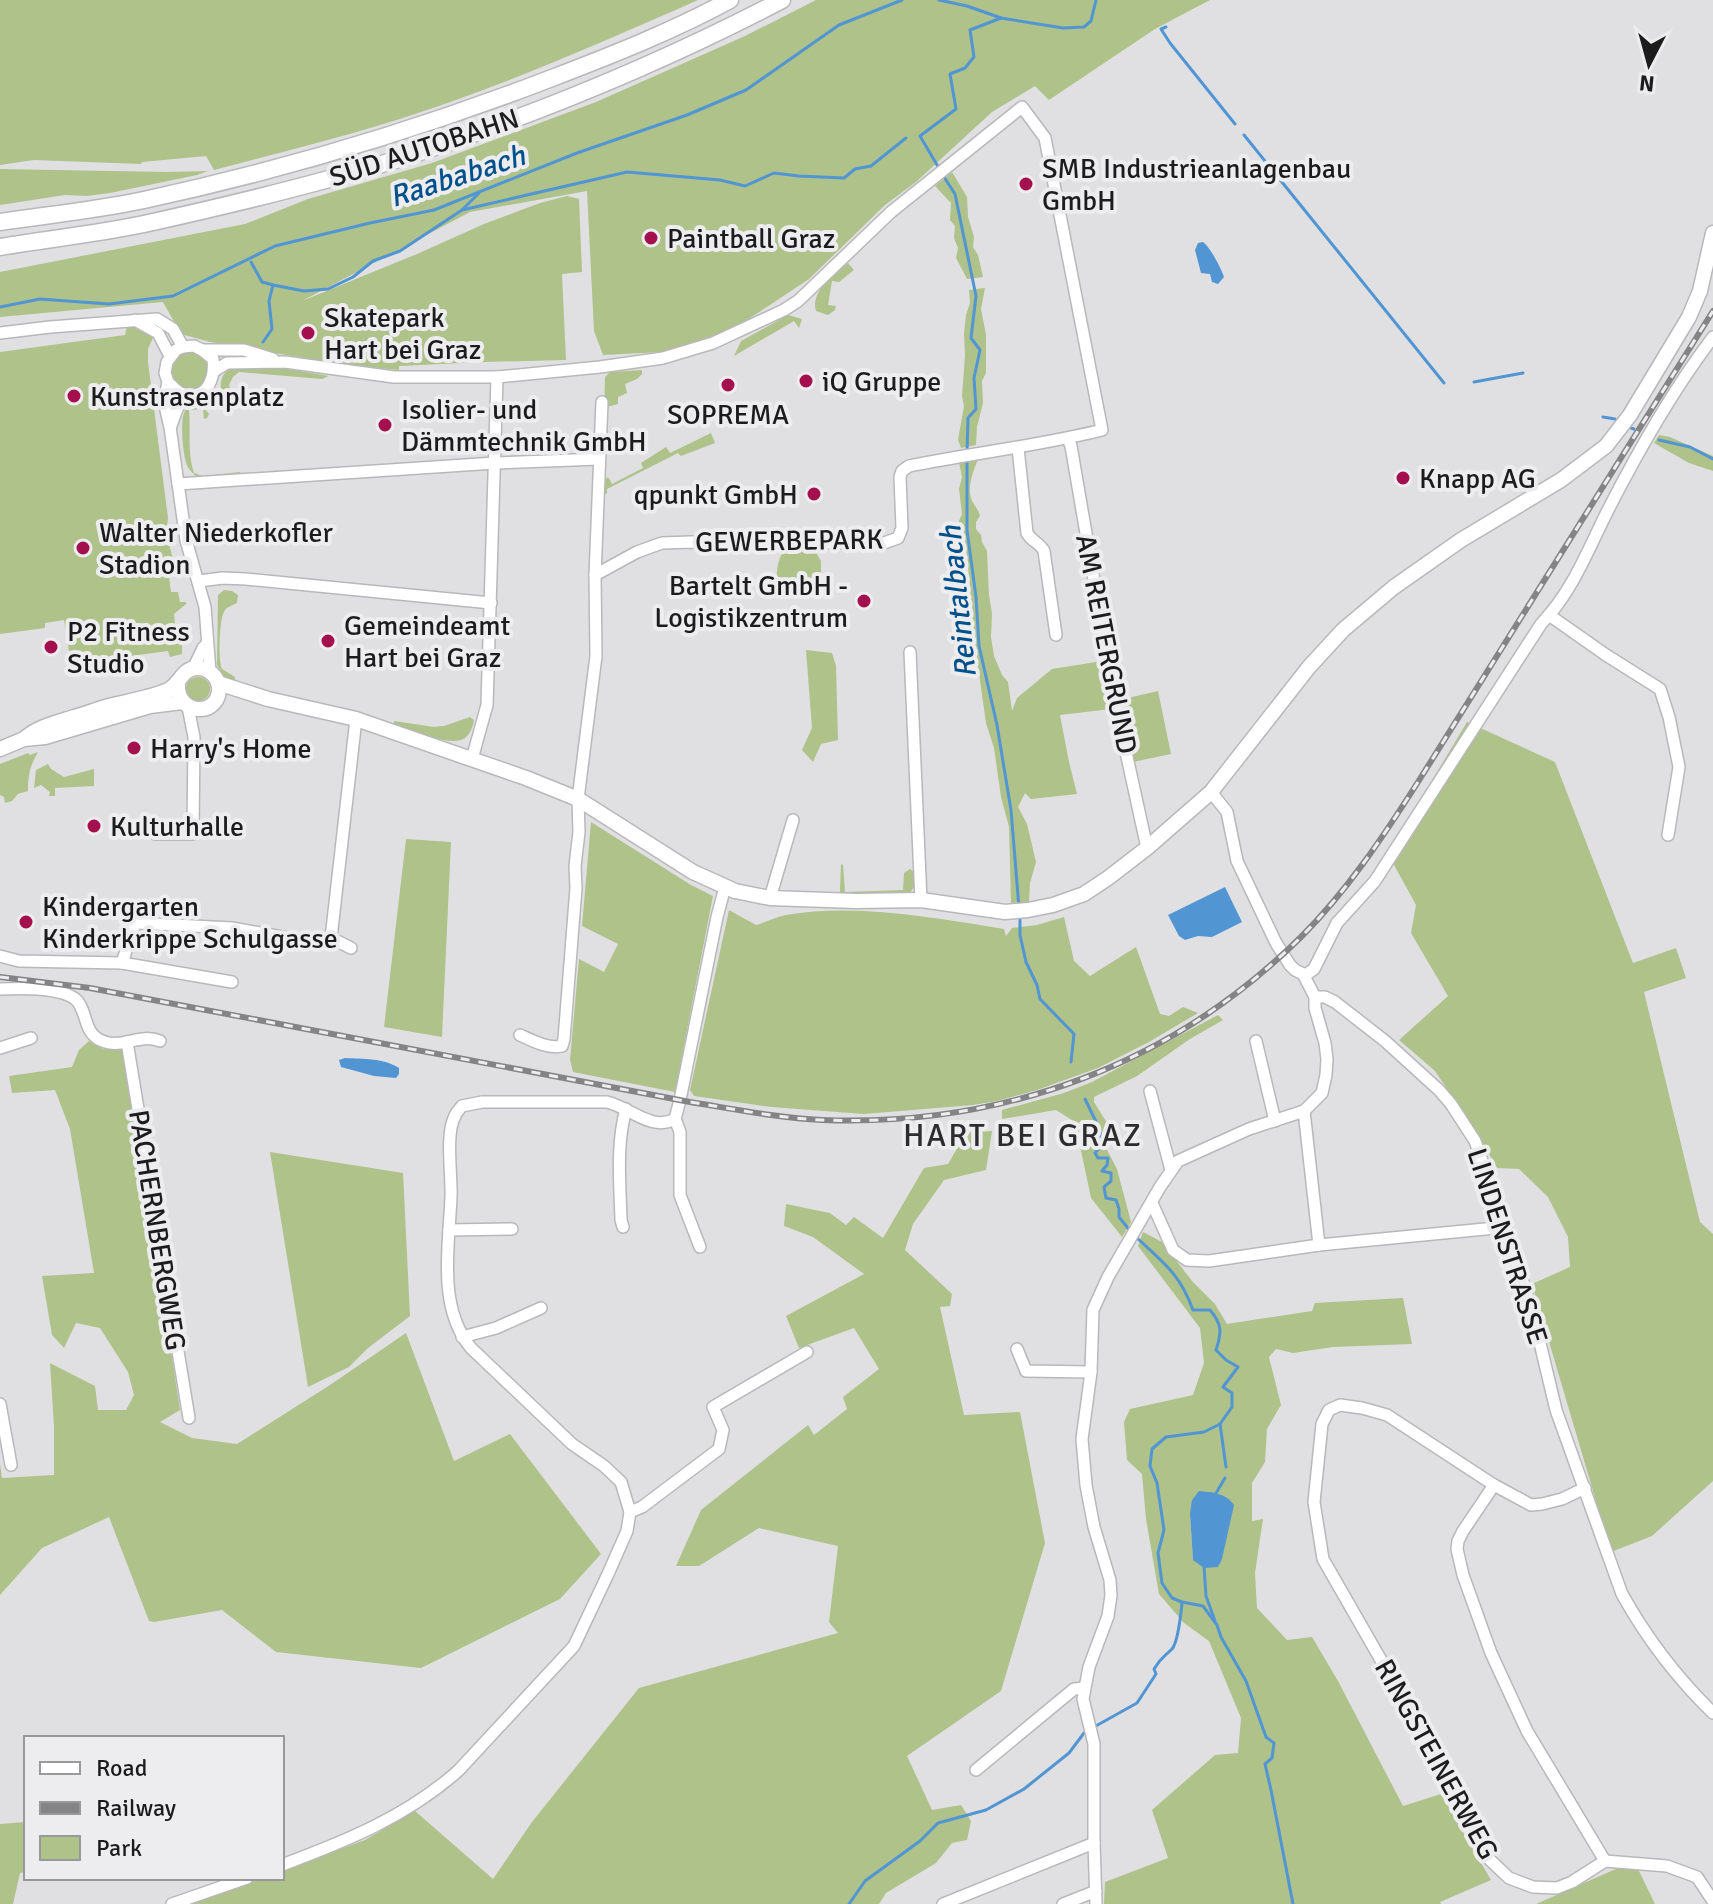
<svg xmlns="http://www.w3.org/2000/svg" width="1713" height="1904" font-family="Signika,sans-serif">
  <rect width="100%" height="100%" fill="#e0e0e3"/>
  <g fill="#aec28a" fill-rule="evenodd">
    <path d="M0,0h698c-93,41 -186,82 -283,114 -66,22 -134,38 -201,56l-8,-14 -64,6 -1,2 -107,-4 -34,5z"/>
    <path d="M816,0h394l-55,29 -106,71 -14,-14 -43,26 -76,70 -31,23 -76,74 -77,51 -70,22 -59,3 -9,-24 -7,-140 -117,21 -168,89 115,-47 67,-30 56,-21 27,-7 12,3 3,73 -20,2 4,86 -82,2 -85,4v4l-53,-5 -136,-23 -29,-8 -18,-32 -163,15v-45l245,-48 63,-25 124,-36 164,-61 149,-66z"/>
    <path d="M0,169l168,3 40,-1 -11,4 -87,18 -23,3 -22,-1 -65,10z"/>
    <path d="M952,172l15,25 1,20 6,20 -1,10 5,8 5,22 -16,2 -11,-21 2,-10 -4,-10 1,-12 -5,-6 1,-17 -16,-17z"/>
    <path d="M848,263l6,7 -15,12 -7,-1 -4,24 8,1 -1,4 -7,5 -12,-4c-6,-20 18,-36 32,-48z"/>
    <path d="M985,288l-4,21 5,26v38l-4,8 1,22 -6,24 -1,18 -15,3 -3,-8 6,-34 -2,-10 3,-41 -1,-21 2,-19 4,-12 -1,-13z"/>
    <path d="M788,315l14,4 -3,9 -5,-7 -60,35 7,-15z"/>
    <path d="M136,326l19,7 -7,16v13l20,156c-3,18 4,40 11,57l-10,2 2,15h7l2,10h6v2l-12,10 3,27 5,2v11l-12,3 -2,-6 -97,13 -7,-44 -19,3v5l-45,6v-282l125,-17 2,-8z"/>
    <circle cx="190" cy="370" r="19"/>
    <path d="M235,365h30l64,11 -7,3 -83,-7 -6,5 -4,8 3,12 9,-3v4l-7,5 -7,-1 -4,-4c-5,-15 -2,-26 12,-33z"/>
    <path d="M642,370v4l-5,5 -12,5 2,9 -9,4v7l-11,3 -3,13 1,-43 5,-5z"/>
    <path d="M194,405l10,3 5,6 -2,4 -3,1 -1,-10 -14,1c2,20 -2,43 5,63l9,3 37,-4 1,3 -44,2c-2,-2 -7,-6 -9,-10 -5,-8 -8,-45 -4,-54 2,-5 6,-6 10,-8z"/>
    <path d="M711,433l4,10 -34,13 -3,-3 -71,36v4l-5,4c0,-8 -2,-15 6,-20l4,7 31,-16 -2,-5 25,-16 4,6z"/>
    <path d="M1659,435l11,2 43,19v15l-24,-8 -35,-20z"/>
    <path d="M978,459c-4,11 -11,27 -7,39 2,7 7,10 9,18l-4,6v7l5,6 1,7 5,9 2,44 3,19 -1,23 3,19 8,19 6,7 4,29 5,-13 35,-29 50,-8 9,48 -51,6 9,47 8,32 -46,5 -6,-6 -7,14 9,17 9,38 -6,21 -1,19 -18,1 -2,-76 -8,-30 -7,-49 -8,-25 -12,-85 -7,-84 -6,-13 -2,-20 3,-7 -3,-25 3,-12 -3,-15z"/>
    <path d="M785,548h28l8,13v24l-2,3h-39c-6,-13 -3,-27 5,-40z"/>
    <path d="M224,590l8,1 6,4 -1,8c-4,2 -10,4 -12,7 -6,7 -7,51 -3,59l13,8v5l-10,-4 -8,-13 1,-70z"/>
    <path d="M806,650l26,3 4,13 2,74 -17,4 -8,18 -11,-12 10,-22z"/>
    <circle cx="198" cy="689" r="12"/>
    <path d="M1158,691l13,63 -38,8 -14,-62z"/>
    <path d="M470,717l4,3c-1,6 -3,13 -9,18 -13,10 -56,-8 -71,-14v-3l40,6 10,-1z"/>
    <path d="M1467,722l88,40 78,201 43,-15 10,30 -42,14 56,230 13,12v247l-61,55 -41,16 -79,-268 38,-17 -2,-30 -20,-40 -29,-28 -22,-1 -17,-30 -45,-67 -36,-31 49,-44 -37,-63 5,-28 -28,-51z"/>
    <path d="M38,752c-8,14 -10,23 -10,39l-10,3 -6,7 -7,2 -1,-6 -4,-2v-31l28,-11 2,2z"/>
    <path d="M48,764l3,5 13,8 30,-8v17l-39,2v8h-6l1,-4 -9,-7 -7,3 2,-18z"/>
    <path d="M591,822l100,63 22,11 -38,196 -102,-20 -3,-12 9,-101 25,13 14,-28 -36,-18z"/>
    <path d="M406,839l45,3 -9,195 -58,-10z"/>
    <path d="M841,864l2,1 2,27 58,-2 1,-17 6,-4 4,3 1,13 -5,8 -69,1 -1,-2z"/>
    <path d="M729,910l27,15c10,-3 20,-8 30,-10 71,-12 148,3 218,14l2,7 6,-8 25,-3 27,-8 10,44 16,15 46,-29 24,67 9,2 14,-9 15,6 -49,29 -51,26 -61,22 -40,11 -24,4 -109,9 -93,-7 -77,-11 -4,-6z"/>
    <path d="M1218,1015l5,5 -33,19 -53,37 -43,21v5l13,21 -4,11 2,12 12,23 14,53 -9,15 -31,-39 -16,-76 -19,-12 -54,9v-9l62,-17 28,-11z"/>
    <path d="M89,1041l14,8 23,1 54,360 -20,12 32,16 45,6 93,-59 76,-52 48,128 56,-27 91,120 -41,45 -139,69 -145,-16 -54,-42 -68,12 -5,-1 -40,-104 -67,31 -42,47v-131l2,14 52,-3v-48l-4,-64 45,23 3,24h28l8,-15 -6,-23 -28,-44 -24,-5 -12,25 -12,-13 -10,-59 52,-3 -24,-144 -15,-39 -43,3 -3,-17 63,-9 7,-17z"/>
    <path d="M992,1131l-6,39 -42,10 -31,44 -8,26 47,44 -2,12 -10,1 24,108 56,-3 25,131 -44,148 -94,65 25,54 29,-5 10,16 -4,19 -15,3 -16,20 -50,30 -7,11h-691l73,-26h21v-8l83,-30 50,-29 78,68 39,-57 107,-134 199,-55 -9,-11 9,-76 -79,-18 -60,38h-23l25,-56 107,-85 6,10 33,-26 -4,-12 36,-28 -25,-41 -55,20 -13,-32 78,-42 -51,-37 -29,-11 2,-22 44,9 16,12 8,-8 29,21 41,-70 24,-4 18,-31z"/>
    <path d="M270,1152l133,21 7,143 -42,32 -19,19 -41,20z"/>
    <path d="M1143,1232l19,10 30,39 23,23 12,20 85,-13 3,-8 88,-5 9,46 -79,3 -40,6 -17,-4 -7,8 12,48 -14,24 -2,33 -13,21v38l11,-2 -8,54 2,35 30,32 25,-3 26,44 65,125 38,-12 50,86 -51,22 1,2h-337l1,-22 63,-24 -16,-48 63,-55 23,-2 3,-35 -32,-77 -25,-18 -25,-29 -13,-75 -4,-45 -15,-14 -3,-38 6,-13 63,-14 11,-32 -4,-35 -62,-82zM1233,1506l-5,22 -35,32 -3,-46z"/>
    <path d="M26,1822v50l-6,1 -7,31h-13v-80z"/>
    <path d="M1618,1868l20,1 17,35h-119z"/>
  </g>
  <g fill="#5295d3">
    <path d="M1203,242c7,5 18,26 21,35l-6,7 -6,-2 -2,-8 -9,-1 -6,-23 3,-7z"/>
    <path d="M1225,887l17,35 -30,15 -14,-1 -13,4 -6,-4 -11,-21z"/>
    <path d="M345,1058c18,1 39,0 54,10v6l-3,4 -22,-2 -33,-9 -2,-7z"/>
    <path d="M1199,1491c13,1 27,2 35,14l-12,54 -4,8 -14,1 -11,-8 -3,-46 2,-14z"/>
  </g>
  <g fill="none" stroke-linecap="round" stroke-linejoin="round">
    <g stroke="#5295d3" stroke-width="3">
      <path d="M939,0l28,6 34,12 62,10 21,-1 7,-6 5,-21"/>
      <path d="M1166,27l-5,2 9,14 65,81"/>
      <path d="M1244,135l200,248"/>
      <path d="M940,170l-20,-34 36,-27 -6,-35 15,-6 9,-11 -4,-27 31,-12"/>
      <path d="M944,177l11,17 21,102 -5,42 9,12 -6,28 2,31 -8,9 -1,34"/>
      <path d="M462,210l165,-38 93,8 25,6 29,-13 25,3 45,2 11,-9 16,-3 35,-28"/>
      <path d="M251,262l11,20 11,3 -4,16 3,28 -9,13"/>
      <path d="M273,285l31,6 24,-2 25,-12 20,-16 27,-10 62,-41 17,-17"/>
      <path d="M0,307l40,-8 69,5 64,-8 102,-50 95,-23 64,-13 143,-57 110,-38 59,-25 93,-65 63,-25"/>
      <path d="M1474,382l49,-9"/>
      <path d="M1603,417l12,2"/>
      <path d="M1631,428l3,1"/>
      <path d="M1659,440l31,7 23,12"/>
      <path d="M967,459v71l9,67 3,49 18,79 14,85 8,98"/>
      <path d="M1020,915v20l6,27 11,23 3,14 34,35 -3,28"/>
      <path d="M1085,1099l15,31 2,15 -7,8 3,5h10l-1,7 -5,6 9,2v8l-7,6 2,11 10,2 3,9v8l12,15"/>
      <path d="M1136,1237c27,25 44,37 57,73h17c12,14 12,22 6,40l10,10 12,7 -15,20 9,6v14l-12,17 -16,8 -38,5 -14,12 -2,17 7,17 7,47 -6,23 4,30 10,15 10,4 21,4 14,19 4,12 25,44 20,56 8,6 -2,15 -7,6 6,26 22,114"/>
      <path d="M1220,1424l6,43"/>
      <path d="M1215,1495l10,-17"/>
      <path d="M1204,1566l2,30 9,25"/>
      <path d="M1094,1727l43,-24 19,-29 -2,-5c7,-12 10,-12 18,-20 6,-7 9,-36 10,-46"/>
      <path d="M849,1904l16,-23 55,-40 18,-18 48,-13 38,-21 45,-36 15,-20"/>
    </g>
    <defs>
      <g id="minor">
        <path d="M135,320l23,13 12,23"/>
        <path d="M0,333l50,-6 107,-8 16,10 10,18"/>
        <path d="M202,350h42l29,9"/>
        <path d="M214,371l13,-8 58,-1 109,15h103l103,-10 63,-9 50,-15 71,-33 14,-9 93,-89 131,-105 23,31 57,292c-64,16 -129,23 -193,36l-7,5 -2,6 2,51 -4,10 -14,5 -193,-1 -29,1 -25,9 -42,23"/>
        <path d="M168,382c5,4 9,11 16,12 24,7 31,-17 29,-35l-11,-9 -8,-4 -11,1 -7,3 -9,12 -2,11 3,9 -4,20 6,25 16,113 19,67 5,65"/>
        <path d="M171,426l6,-17 9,-14"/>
        <path d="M1068,439l3,7 44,256 32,146"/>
        <path d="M1018,448l9,85c4,8 13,10 17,18l12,84"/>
        <path d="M178,484l317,-21 104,-4"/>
        <path d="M199,581l24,-3 23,1 245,24"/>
        <path d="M1549,615l57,40 54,34 9,28 10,50 -11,68"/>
        <path d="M910,652l11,248"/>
        <path d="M193,669l10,-21 4,-4"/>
        <path d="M472,759l15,-54 10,-328"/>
        <path d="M155,834h38l1,-97 -6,-30"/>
        <path d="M770,898l23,-78"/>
        <path d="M331,938l20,10"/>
        <path d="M0,956l19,5 103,2 110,19"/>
        <path d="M122,963l13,-40 97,5 84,15 15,-5 25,-219"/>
        <path d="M1303,974h4l7,-5 23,-46 38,-42 166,-257c31,-32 46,-72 66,-112 31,-61 65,-121 106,-175"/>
        <path d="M0,989c20,-1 57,-2 74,9 15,11 7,37 31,44 19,6 35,-9 55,-1"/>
        <path d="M1315,997h10l10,5 50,39 54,49 12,14 24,37 31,86 28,91 22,92 66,184c24,43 56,85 91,119"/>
        <path d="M520,1035c13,6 28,14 42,11l2,-7 12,-151 -1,-22 4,-34 -1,-33 18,-143 -1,-81 7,-173"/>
        <path d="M1256,1041l19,80"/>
        <path d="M127,1042l62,376"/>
        <path d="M0,1048l31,-10"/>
        <path d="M1150,1091l21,79"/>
        <path d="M1304,1111l15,134 187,-18"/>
        <path d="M675,1119l5,13v63l20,52"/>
        <path d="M1152,1203l21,47 14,10 22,1 110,-16"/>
        <path d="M623,1227l-2,-7c-1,-36 -5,-76 5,-111"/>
        <path d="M449,1230l63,-1"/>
        <path d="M462,1337l34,-9 45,-20"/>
        <path d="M1017,1349l9,22 65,1"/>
        <path d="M0,1404l11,61"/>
        <path d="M1494,1485l-31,46 -5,10 -1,8 6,26 28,78 36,78 78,130"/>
        <path d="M1585,1488l-23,11 -20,5 -11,1 -37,-20 -107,-70 -25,-7 -22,-3 -11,5 -7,14 -8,78 9,57 74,129 69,131 22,39 21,20 24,9 24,1 15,-6 33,-21"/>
        <path d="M630,1512l12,-5 77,-58 4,-19 -10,-23 94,-55"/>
        <path d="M976,1770l98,-81 10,-1"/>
        <path d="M1605,1861l62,5 30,11 16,24"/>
        <path d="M282,1865c64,-24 124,-48 176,-94l116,-125 34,-72 19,-43 3,-19 -9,-30 -17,-16 -32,-22 -101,-96c-34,-41 -22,-102 -20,-151 1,-21 -6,-64 4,-81 1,-4 5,-7 7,-10l20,-4h125c22,5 45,30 68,17l5,-19 37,-183 8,-30"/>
        <path d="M172,1904l75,-26"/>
        <path d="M943,1904l151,-61"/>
        <path d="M1063,1904l33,-13"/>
        <path d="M1096,1904l-2,-61v-99l-11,-45 6,-32 19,-51 3,-21 -1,-15 -16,-53 -8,-42 -4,-46 9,-67 2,-62 15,-33 52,-90 18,-26 71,-32 55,-18 18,-18 4,-18 1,-16 -2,-16 -10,-35v-11l-12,-23 -8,-4 -5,-5 -14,-22 -39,-82 -10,-49 -16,-20"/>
      </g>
      <g id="major">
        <path d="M218,683l50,16 88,20 170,59 52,21 115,73 42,19 35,7 86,3 65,-1 84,12 23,-2 25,-5 31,-11 24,-16 39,-30 64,-56 98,-125 34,-37 51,-43 67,-47 100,-60 45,-34 24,-31 59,-98 11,-26 13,-58"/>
        <path d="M24,739c15,-13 32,-16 50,-22 12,-3 23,-8 35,-11 20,-5 41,-8 59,-16 12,-6 14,-21 28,-22 13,-1 24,10 23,23 -3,27 -43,23 -41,-7"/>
        <path d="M0,749l24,-10 21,-2 105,-31 32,-4"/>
      </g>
      <g id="highway">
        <path d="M0,222c48,-7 97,-12 144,-22 139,-30 276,-71 408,-122 60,-23 121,-47 178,-78"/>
        <path d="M0,247c48,-8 96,-13 144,-23 86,-19 173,-40 258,-66 131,-42 259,-95 380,-158"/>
      </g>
    </defs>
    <use href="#minor" stroke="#b8b8bb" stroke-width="14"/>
    <use href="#major" stroke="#b8b8bb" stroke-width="17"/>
    <use href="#highway" stroke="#b8b8bb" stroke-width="19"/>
    <use href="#minor" stroke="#fff" stroke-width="11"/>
    <use href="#major" stroke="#fff" stroke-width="14"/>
    <use href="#highway" stroke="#fff" stroke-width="16"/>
    <defs>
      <path id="rail" d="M0,977l90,11 600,114c44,7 88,16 132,18 181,7 350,-55 479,-183 46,-46 82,-100 117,-155l295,-471"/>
    </defs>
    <use href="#rail" stroke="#848486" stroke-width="6"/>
    <use href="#rail" stroke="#ededf0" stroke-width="3" stroke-dasharray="9" stroke-linecap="butt"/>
  </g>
  <g fill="#a4104e" stroke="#ededf0" stroke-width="3">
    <circle cx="1026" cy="184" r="8"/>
    <circle cx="651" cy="238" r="8"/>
    <circle cx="308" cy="333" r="8"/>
    <circle cx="806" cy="381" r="8"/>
    <circle cx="728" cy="385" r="8"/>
    <circle cx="74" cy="396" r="8"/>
    <circle cx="385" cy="425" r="8"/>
    <circle cx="1403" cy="478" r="8"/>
    <circle cx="814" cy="494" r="8"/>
    <circle cx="83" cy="548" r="8"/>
    <circle cx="864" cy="601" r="8"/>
    <circle cx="328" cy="641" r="8"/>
    <circle cx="51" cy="647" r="8"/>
    <circle cx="134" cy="748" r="8"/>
    <circle cx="94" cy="826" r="8"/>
    <circle cx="26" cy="922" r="8"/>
  </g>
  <g text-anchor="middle" stroke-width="8" stroke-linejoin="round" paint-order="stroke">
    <g font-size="28" fill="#1c1c1d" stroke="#ededf0">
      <text transform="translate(424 147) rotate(-18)" y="10">SÜD AUTOBAHN</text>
      <text transform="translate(789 540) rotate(-1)" y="10">GEWERBEPARK</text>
      <text transform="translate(1107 644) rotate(79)" y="10">AM REITERGRUND</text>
      <text transform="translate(158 1230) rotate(81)" y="10">PACHERNBERGWEG</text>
      <text transform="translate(1508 1246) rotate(72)" y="10">LINDENSTRASSE</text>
      <text transform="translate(1437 1759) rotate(61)" y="10">RINGSTEINERWEG</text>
    </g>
    <g font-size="28" fill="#1c1c1d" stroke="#ededf0" text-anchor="start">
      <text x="1042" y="178">SMB Industrieanlagenbau<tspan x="1042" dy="32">GmbH</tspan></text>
      <text x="667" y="248">Paintball Graz</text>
      <text x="324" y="327">Skatepark<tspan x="324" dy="32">Hart bei Graz</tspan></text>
      <text x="822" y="391">iQ Gruppe</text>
      <text x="90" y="406">Kunstrasenplatz</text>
      <text x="401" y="419">Isolier- und<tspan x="401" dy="32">Dämmtechnik GmbH</tspan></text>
      <text x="728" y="424" text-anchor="middle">SOPREMA</text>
      <text x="1419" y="488">Knapp AG</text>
      <text x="798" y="504" text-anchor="end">qpunkt GmbH</text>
      <text x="99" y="542">Walter Niederkofler<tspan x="99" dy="32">Stadion</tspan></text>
      <text x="848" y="595" text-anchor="end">Bartelt GmbH -<tspan x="848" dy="32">Logistikzentrum</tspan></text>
      <text x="344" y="635">Gemeindeamt<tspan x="344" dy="32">Hart bei Graz</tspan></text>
      <text x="67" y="641">P2 Fitness<tspan x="67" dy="32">Studio</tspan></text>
      <text x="150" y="758">Harry's Home</text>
      <text x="110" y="836">Kulturhalle</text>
      <text x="42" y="916">Kindergarten<tspan x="42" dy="32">Kinderkrippe Schulgasse</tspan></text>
    </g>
    <g font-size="30" font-style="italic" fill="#00518b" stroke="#ededf0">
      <text transform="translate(457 176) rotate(-18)" y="10">Raababach</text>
      <text transform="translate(958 602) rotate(-96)" y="10">Reintalbach</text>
    </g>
    <g font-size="32" letter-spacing="2" fill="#2d2d2f" stroke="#ededf0">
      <text x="1023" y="1146">HART BEI GRAZ</text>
    </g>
  </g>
  <rect x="24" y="1736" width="260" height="144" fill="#ededf0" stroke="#99999c" stroke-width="2"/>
  <rect x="40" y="1762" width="40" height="12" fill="#ffffff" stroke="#99999c" stroke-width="2"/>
  <text x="96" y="1776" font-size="24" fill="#1c1c1d">Road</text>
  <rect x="40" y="1802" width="40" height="12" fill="#848486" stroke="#99999c" stroke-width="2"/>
  <text x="96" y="1816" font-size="24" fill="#1c1c1d">Railway</text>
  <rect x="40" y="1836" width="40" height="24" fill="#aec28a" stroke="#99999c" stroke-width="2"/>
  <text x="96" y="1856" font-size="24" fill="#1c1c1d">Park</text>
  <g transform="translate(1649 64) rotate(186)" stroke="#ededf0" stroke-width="6" paint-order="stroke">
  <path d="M0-6L14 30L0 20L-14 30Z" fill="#1c1c1d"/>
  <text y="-12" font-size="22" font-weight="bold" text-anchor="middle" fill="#1c1c1d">N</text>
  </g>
</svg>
